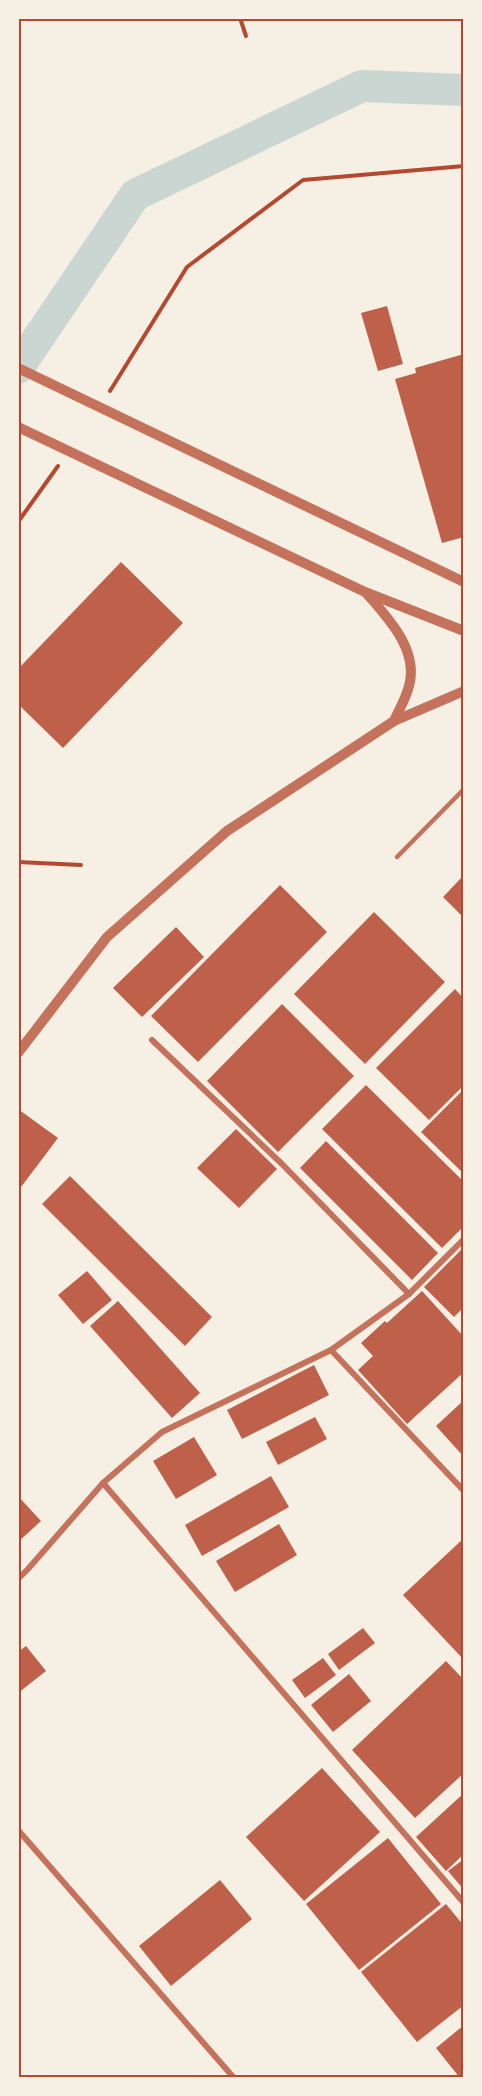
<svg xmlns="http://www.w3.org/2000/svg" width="482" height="2096" font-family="Cabin,sans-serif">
  <rect width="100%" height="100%" fill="#f6efe4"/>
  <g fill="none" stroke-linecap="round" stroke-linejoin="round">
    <path stroke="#c9d6d2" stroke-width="32" d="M18,368l117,-173 227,-109 102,4"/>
  </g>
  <g fill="#bf614a">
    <path d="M387,306l16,58 -25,7 -17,-58z"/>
    <path d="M464,354v183l-22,6 -47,-164 21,-6 -1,-5z"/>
    <path d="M121,562l62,61 -120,125 -45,-44v-35z"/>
    <path d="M464,875v43l-21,-21z"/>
    <path d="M280,885l47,47 -129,130 -47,-46z"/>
    <path d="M374,912l71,70 -80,82 -71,-70z"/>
    <path d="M176,927l28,30 -62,60 -29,-29z"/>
    <path d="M455,989l9,10v86l-35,35 -53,-52z"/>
    <path d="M282,1004l72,72 -76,76 -71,-71z"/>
    <path d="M366,1085l98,97v44l-22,22 -120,-119z"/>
    <path d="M464,1089v85l-43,-42z"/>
    <path d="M18,1109l40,29 -40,53z"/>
    <path d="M236,1129l41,40 -38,39 -42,-40z"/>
    <path d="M326,1141l112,112 -26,27 -112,-112z"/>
    <path d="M70,1176l142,141 -27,29 -143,-142z"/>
    <path d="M464,1247v60l-10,10 -30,-30z"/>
    <path d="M87,1271l25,29 -29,24 -25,-29z"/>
    <path d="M422,1291l42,46v35l-57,52 -49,-54 15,-14 -12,-13 24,-22 2,2z"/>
    <path d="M118,1301l82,92 -28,25 -82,-92z"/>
    <path d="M314,1365l15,30 -87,44 -15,-29z"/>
    <path d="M464,1400v57l-28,-31z"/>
    <path d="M315,1417l12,22 -49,26 -12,-23z"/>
    <path d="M194,1437l23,38 -41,24 -23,-38z"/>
    <path d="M271,1476l18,31 -87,49 -17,-31z"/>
    <path d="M18,1496l23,25 -23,21z"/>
    <path d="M279,1524l18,31 -62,37 -19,-31z"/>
    <path d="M464,1538v122l-61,-65z"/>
    <path d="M363,1628l12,15 -36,27 -11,-16z"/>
    <path d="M26,1646l20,25 -28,22v-41z"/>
    <path d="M323,1658l13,17 -31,23 -13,-18z"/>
    <path d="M446,1661l18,19v93l-49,45 -63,-68z"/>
    <path d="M349,1674l22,27 -38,31 -22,-27z"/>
    <path d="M322,1768l58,64 -76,69 -58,-64z"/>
    <path d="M464,1793v61l-18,17 -30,-34z"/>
    <path d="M388,1838l53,66 -82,66 -53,-66z"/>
    <path d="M464,1859v31l-16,-19z"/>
    <path d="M220,1880l32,39 -81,67 -32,-40z"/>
    <path d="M446,1904l18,22v79l-47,37 -56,-70z"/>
    <path d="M464,2025v53h-4l-24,-30z"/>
  </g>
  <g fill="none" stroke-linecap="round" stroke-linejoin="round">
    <g stroke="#b5482f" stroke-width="4">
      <path d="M240,18l6,18"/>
      <path d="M110,391l77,-124 116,-87 161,-14"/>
      <path d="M18,522l40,-56"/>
      <path d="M18,862l63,3"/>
    </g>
    <path stroke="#c5725c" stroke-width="4.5" d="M397,857l67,-68"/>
    <g stroke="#c5725c" stroke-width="6">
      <path d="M152,1040l130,124 127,130"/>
      <path d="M331,1350l133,141"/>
      <path d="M103,1483l361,420"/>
      <path d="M18,1579l10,-10 75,-86 59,-51 169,-82 78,-56 55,-55"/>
      <path d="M18,1830l216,248"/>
    </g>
    <g stroke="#c5725c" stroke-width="10">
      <path d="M18,368l446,214"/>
      <path d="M18,427l347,165 99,39"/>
      <path d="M367,594c21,24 52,56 42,92 -3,12 -10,24 -15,35"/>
      <path d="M18,1053l89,-116 120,-106 167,-110 70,-30"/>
    </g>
  </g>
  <rect width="482" height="2096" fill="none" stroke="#f6efe4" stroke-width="39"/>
  <rect x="20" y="20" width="442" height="2056" fill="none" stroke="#b5482f" stroke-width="2"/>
</svg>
